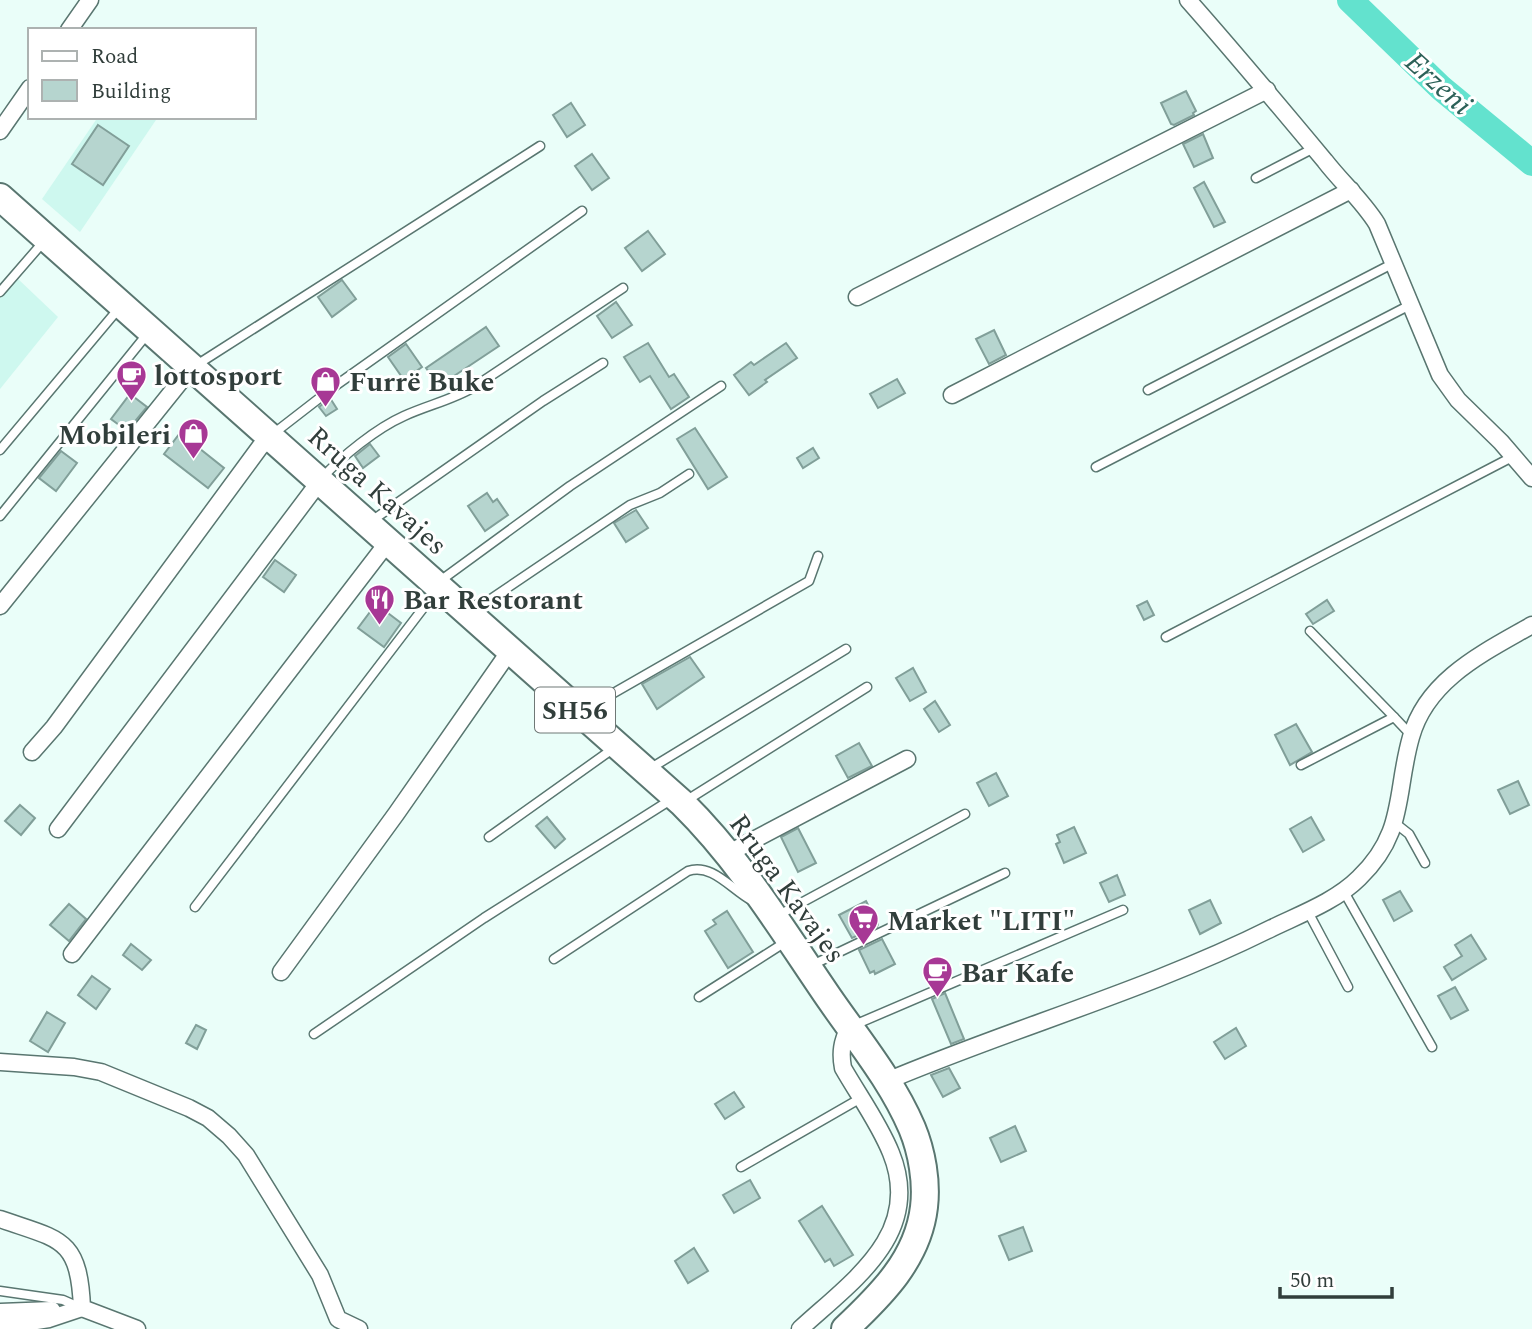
<svg xmlns="http://www.w3.org/2000/svg" width="1532" height="1329" font-family="Spectral,serif">
  <rect width="100%" height="100%" fill="#eafef9"/>
  <g fill="#cef8ef">
    <path d="M98,117h60l-78,115 -38,-33z"/>
    <path d="M17,278l41,39 -58,72v-91z"/>
  </g>
  <g fill="none" stroke-linecap="round" stroke-linejoin="round">
    <path stroke="#63e2ce" stroke-width="26" d="M1350,0l91,88 91,75"/>
  </g>
  <g fill="#b6d5cf" stroke="#819f99" stroke-width="2">
    <path d="M1186,91l10,20 -3,2 1,2 -20,10 -3,-1 -10,-21z"/>
    <path d="M571,103l14,22 -18,12 -14,-22z"/>
    <path d="M98,125l31,21 -26,39 -31,-21z"/>
    <path d="M1203,134l10,24 -19,9 -11,-23z"/>
    <path d="M592,154l17,24 -17,12 -17,-24z"/>
    <path d="M1204,182l21,40 -11,5 -20,-39z"/>
    <path d="M648,231l17,23 -23,17 -17,-23z"/>
    <path d="M342,280l14,19 -24,18 -14,-20z"/>
    <path d="M616,302l16,23 -20,13 -15,-22z"/>
    <path d="M486,327l13,19 -60,40 -13,-18z"/>
    <path d="M994,330l12,25 -17,9 -13,-25z"/>
    <path d="M648,343l21,34 5,-3 15,23 -18,12 -21,-33 -10,6 -16,-25z"/>
    <path d="M786,343l11,15 -32,22 2,2 -18,13 -15,-20 17,-13 3,3z"/>
    <path d="M406,344l16,23 -18,13 -16,-23z"/>
    <path d="M897,379l8,14 -27,15 -8,-14z"/>
    <path d="M130,394l17,13 -20,24 -16,-12z"/>
    <path d="M330,398l7,11 -11,7 -7,-9z"/>
    <path d="M695,428l32,49 -19,12 -31,-50z"/>
    <path d="M180,433l44,35 -16,20 -44,-34z"/>
    <path d="M370,444l9,12 -16,12 -8,-12z"/>
    <path d="M813,448l6,10 -16,10 -6,-10z"/>
    <path d="M61,451l16,12 -21,28 -17,-13z"/>
    <path d="M487,493l6,9 4,-3 11,16 -23,16 -17,-25z"/>
    <path d="M636,510l12,18 -22,14 -12,-19z"/>
    <path d="M275,560l21,15 -12,17 -21,-15z"/>
    <path d="M1327,600l7,11 -21,13 -7,-10z"/>
    <path d="M1147,601l7,14 -10,5 -7,-14z"/>
    <path d="M376,604l25,19 -17,24 -26,-19z"/>
    <path d="M690,657l14,20 -47,32 -15,-25z"/>
    <path d="M913,668l13,24 -16,9 -14,-23z"/>
    <path d="M935,701l15,24 -11,7 -15,-23z"/>
    <path d="M1296,724l16,28 -22,13 -15,-30z"/>
    <path d="M859,743l13,23 -24,12 -12,-22z"/>
    <path d="M996,773l12,23 -19,10 -12,-23z"/>
    <path d="M1518,781l11,24 -19,9 -12,-24z"/>
    <path d="M20,805l15,13 -14,17 -16,-14z"/>
    <path d="M547,817l18,22 -10,9 -19,-22z"/>
    <path d="M1311,817l13,23 -21,12 -13,-23z"/>
    <path d="M1074,827l12,26 -22,10 -8,-19 4,-2 -3,-7z"/>
    <path d="M798,828l18,35 -18,9 -17,-35z"/>
    <path d="M1117,875l8,20 -16,7 -9,-19z"/>
    <path d="M1400,891l12,20 -18,10 -11,-21z"/>
    <path d="M1210,900l11,23 -21,11 -11,-24z"/>
    <path d="M866,901l12,23 -1,3 -25,11 -13,-23z"/>
    <path d="M69,904l17,15 -17,22 -19,-16z"/>
    <path d="M727,911l26,41 -25,16 -23,-37 11,-7 -3,-4z"/>
    <path d="M1471,935l15,24 -34,21 -8,-13 18,-11 -7,-11z"/>
    <path d="M882,939l13,25 -20,10 -1,-3 -4,2 -11,-23z"/>
    <path d="M131,944l20,16 -9,10 -19,-15z"/>
    <path d="M92,976l18,13 -14,20 -18,-14z"/>
    <path d="M1455,987l13,23 -17,9 -13,-23z"/>
    <path d="M945,993l19,46 -13,5 -19,-45z"/>
    <path d="M47,1012l18,11 -17,29 -18,-11z"/>
    <path d="M196,1025l10,5 -9,19 -11,-6z"/>
    <path d="M1236,1028l10,18 -21,13 -11,-17z"/>
    <path d="M949,1068l11,20 -17,9 -12,-22z"/>
    <path d="M734,1092l10,15 -19,12 -10,-15z"/>
    <path d="M1015,1126l11,25 -25,11 -11,-24z"/>
    <path d="M750,1180l10,18 -26,15 -11,-18z"/>
    <path d="M822,1206l31,49 -19,11 -4,-7 -5,3 -26,-41z"/>
    <path d="M1023,1227l9,24 -23,9 -10,-24z"/>
    <path d="M694,1248l14,23 -20,12 -13,-22z"/>
  </g>
  <g fill="none" stroke-linecap="round" stroke-linejoin="round">
    <defs>
      <g id="service">
        <path d="M1256,178l58,-30"/>
        <path d="M0,292l45,-52"/>
        <path d="M195,366l345,-220"/>
        <path d="M1148,390l244,-126"/>
        <path d="M273,434l62,-48 247,-175"/>
        <path d="M0,450l120,-143"/>
        <path d="M1096,467l314,-162"/>
        <path d="M322,478c20,-22 55,-50 82,-62 24,-11 48,-16 70,-29l149,-99"/>
        <path d="M0,516l148,-183"/>
        <path d="M370,522l173,-121 60,-38"/>
        <path d="M440,581l130,-95 151,-100"/>
        <path d="M473,611l157,-106 30,-12 29,-19"/>
        <path d="M1310,631l84,86"/>
        <path d="M1166,637l348,-181"/>
        <path d="M584,710l225,-129 9,-25"/>
        <path d="M1301,765l93,-48 17,18"/>
        <path d="M651,768l195,-119"/>
        <path d="M684,802l183,-115"/>
        <path d="M1395,823l14,11 16,29"/>
        <path d="M489,837l125,-89"/>
        <path d="M1343,890l89,157"/>
        <path d="M195,907l242,-317"/>
        <path d="M1307,910l41,77"/>
        <path d="M777,916l188,-102"/>
        <path d="M554,959l134,-88c24,-8 43,18 63,29"/>
        <path d="M810,966l195,-93"/>
        <path d="M699,997l88,-56"/>
        <path d="M852,1026l271,-116"/>
        <path d="M314,1034l170,-116 188,-119"/>
        <path d="M741,1167l120,-69"/>
        <path d="M0,1291l63,9 16,7"/>
      </g>
      <g id="minor">
        <path d="M1188,0c47,53 92,107 137,161 17,22 37,39 52,63l63,151 18,25 43,42 31,36"/>
        <path d="M69,30l21,-30"/>
        <path d="M0,131l30,-43"/>
        <path d="M857,297l410,-207"/>
        <path d="M952,395l399,-205"/>
        <path d="M0,606l192,-239"/>
        <path d="M32,752l22,-25 206,-280 11,-11"/>
        <path d="M58,829l262,-348"/>
        <path d="M729,853l178,-94"/>
        <path d="M72,954l316,-412"/>
        <path d="M281,972l115,-158 113,-162"/>
        <path d="M0,1062l74,5 27,5 88,36 19,10 21,18 17,19 74,120 18,44 21,10"/>
        <path d="M887,1081c128,-54 261,-91 385,-153 29,-14 64,-27 87,-50 47,-45 36,-85 52,-141 16,-58 74,-85 121,-112"/>
        <path d="M0,1219c60,21 79,18 82,89l55,21"/>
        <path d="M0,1312l52,-2"/>
        <path d="M0,1327l49,-8 33,-11"/>
        <path d="M800,1329c52,-48 124,-95 91,-176 -12,-30 -32,-57 -48,-85 -3,-16 -1,-26 6,-41"/>
      </g>
      <path id="primary" d="M0,197l682,606c59,58 101,128 147,195 29,42 63,83 83,130 10,24 15,54 12,79 -6,52 -43,88 -79,122"/>
    </defs>
    <use href="#service" stroke="#597670" stroke-width="11"/>
    <use href="#minor" stroke="#597670" stroke-width="19"/>
    <use href="#primary" stroke="#597670" stroke-width="30"/>
    <use href="#service" stroke="#fff" stroke-width="8"/>
    <use href="#minor" stroke="#fff" stroke-width="16"/>
    <use href="#primary" stroke="#fff" stroke-width="26"/>
  </g>
  <defs>
    <symbol id="cafe-pin" viewBox="-11 -11 22 30"><path d="M0 17L-7.5 6A9.5 9.5 0 1 1 7.5 6Z" fill="#a73895" stroke="#fff"/><path d="M-5.5-4.5H6V0H3Q3 3.5 0 3.5H-2.5Q-5.5 3.5-5.5 0ZM3-3.2v2h1.7v-2ZM-6 4.5H4V6H-6Z" fill="#fff"/></symbol>
    <symbol id="shop-pin" viewBox="-11 -11 22 30"><path d="M0 17L-7.5 6A9.5 9.5 0 1 1 7.5 6Z" fill="#a73895" stroke="#fff"/><path d="M-5-2.5h2.3a2.7 3.5 0 0 1 5.4 0H5L5.5 6h-11ZM-1.5-2.5h3a1.5 2.3 0 0 0-3 0Z" fill="#fff"/></symbol>
    <symbol id="restaurant-pin" viewBox="-11 -11 22 30"><path d="M0 17L-7.5 6A9.5 9.5 0 1 1 7.5 6Z" fill="#a73895" stroke="#fff"/><path d="M-5-6h1v4h1v-4h1v4h1v-4h1v5L-1.5 .5V6h-2V.5L-5-1ZM5-6V6H3V1.5H1.5Q1.5-4 5-6Z" fill="#fff"/></symbol>
    <symbol id="supermarket-pin" viewBox="-11 -11 22 30"><path d="M0 17L-7.5 6A9.5 9.5 0 1 1 7.5 6Z" fill="#a73895" stroke="#fff"/><path d="M-6-5.5h2.5l.6 2H6L4.5 2H-2.5L-4.4-4H-6ZM-1.5 3.2a1.3 1.3 0 1 0 .1 0ZM3 3.2a1.3 1.3 0 1 0 .1 0Z" fill="#fff"/></symbol>
  </defs>
  <g fill-rule="evenodd">
    <use href="#cafe-pin" x="114" y="358" width="35" height="47"/>
    <use href="#shop-pin" x="308" y="364" width="35" height="47"/>
    <use href="#shop-pin" x="176" y="416" width="35" height="47"/>
    <use href="#restaurant-pin" x="362" y="582" width="35" height="47"/>
    <use href="#supermarket-pin" x="846" y="902" width="35" height="47"/>
    <use href="#cafe-pin" x="920" y="954" width="35" height="47"/>
  </g>
  <g text-anchor="middle" stroke-width="6" stroke-linejoin="round" paint-order="stroke">
    <rect fill="#fff" stroke="#6f7876" stroke-width="2" x="535" y="687.5" width="80" height="45" rx="5"/>
    <g font-size="26" font-weight="bold" fill="#313e3b">
      <text x="575" y="719">SH56</text>
    </g>
    <g font-size="28" font-weight="bold" fill="#313e3b" stroke="#fff" text-anchor="start">
      <text x="154" y="385">lottosport</text>
      <text x="349" y="391">Furrë Buke</text>
      <text x="171" y="444" text-anchor="end">Mobileri</text>
      <text x="403" y="609">Bar Restorant</text>
      <text x="887" y="930">Market "LITI"</text>
      <text x="961" y="982">Bar Kafe</text>
    </g>
    <g font-size="28" fill="#313e3b" stroke="#fff">
      <text transform="translate(378 490) rotate(42)" y="10">Rruga Kavajes</text>
      <text transform="translate(788 888) rotate(54)" y="10">Rruga Kavajes</text>
    </g>
    <g font-size="30" font-style="italic" fill="#2c6158" stroke="#fff">
      <text transform="translate(1439 83) rotate(42)" y="10">Erzeni</text>
    </g>
  </g>
  <rect x="28" y="28" width="228" height="91" fill="#ffffff" stroke="#adb2b1" stroke-width="2"/>
  <rect x="42" y="51" width="35" height="10" fill="#ffffff" stroke="#adb2b1" stroke-width="2"/>
  <text x="91" y="63" font-size="21" fill="#313e3b">Road</text>
  <rect x="42" y="80" width="35" height="21" fill="#b6d5cf" stroke="#adb2b1" stroke-width="2"/>
  <text x="91" y="98" font-size="21" fill="#313e3b">Building</text>
  <path d="M1280 1287v10h112v-10" fill="none" stroke="#313e3b" stroke-width="3.5"/>
  <text x="1290" y="1287" font-size="21" fill="#313e3b" stroke="#ffffff" stroke-width="5" paint-order="stroke">50 m</text>
</svg>
